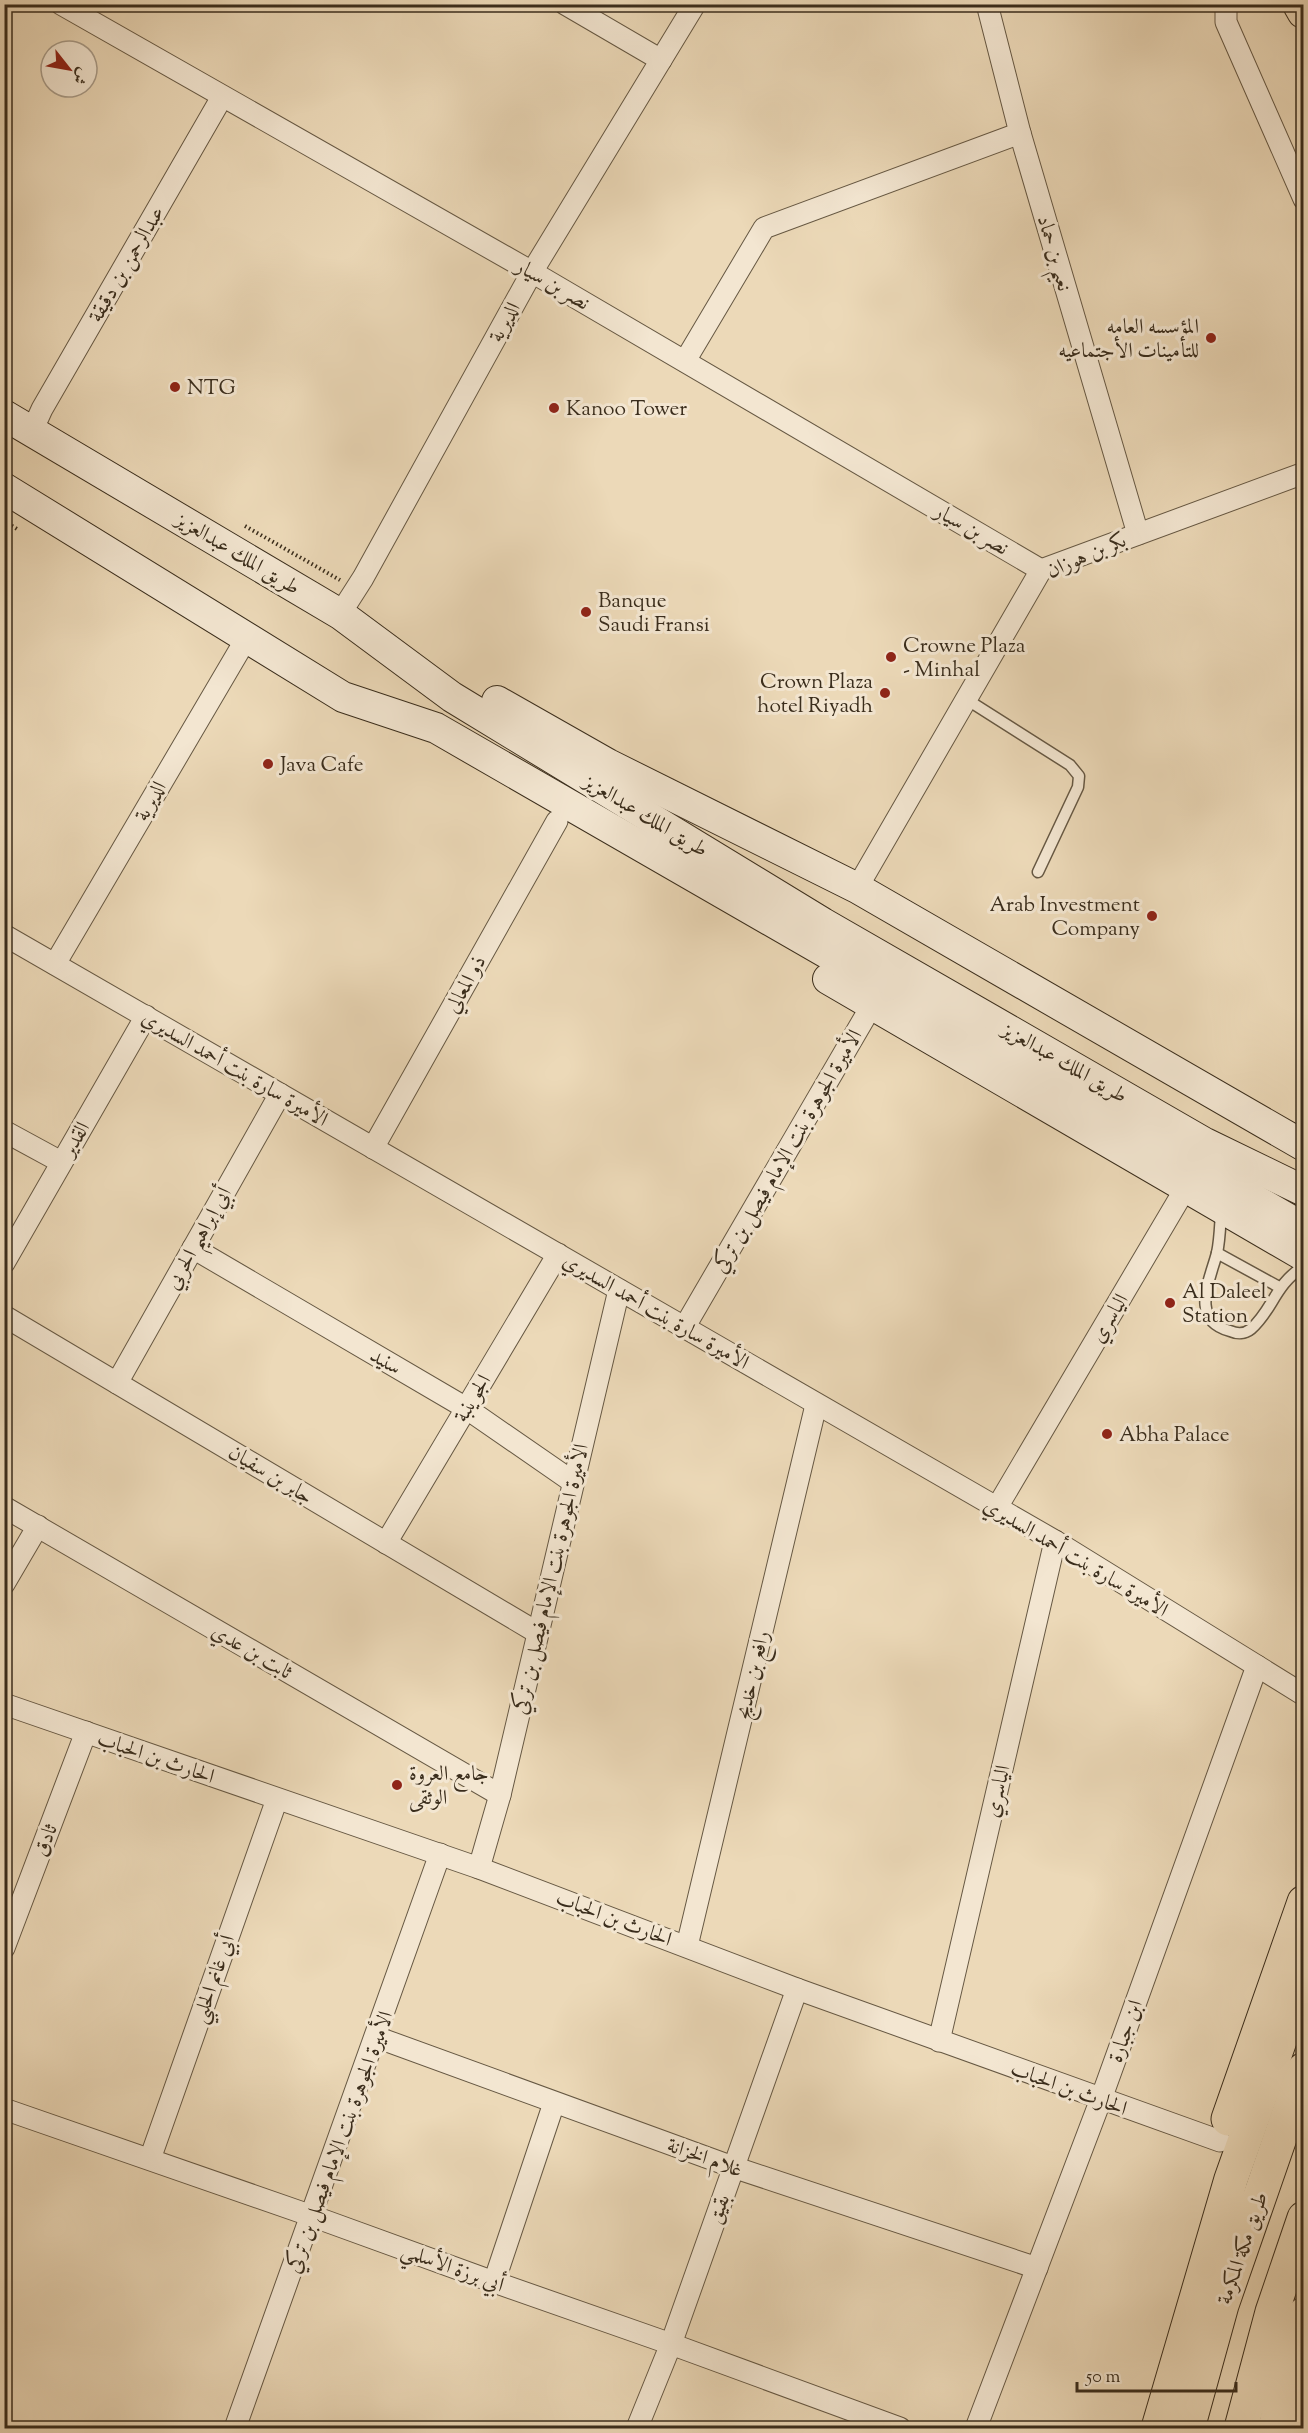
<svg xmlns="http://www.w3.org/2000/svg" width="1308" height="2433" font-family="'Sorts Mill Goudy',Amiri,serif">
  <rect width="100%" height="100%" fill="#ecd9b8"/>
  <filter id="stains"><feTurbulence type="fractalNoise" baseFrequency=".00333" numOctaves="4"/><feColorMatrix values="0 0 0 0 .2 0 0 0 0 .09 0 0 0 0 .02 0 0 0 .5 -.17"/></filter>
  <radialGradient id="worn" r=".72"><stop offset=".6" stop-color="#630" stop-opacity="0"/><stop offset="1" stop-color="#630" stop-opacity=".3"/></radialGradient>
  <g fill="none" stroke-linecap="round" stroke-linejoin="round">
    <defs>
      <g id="service">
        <path d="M966,699l104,66 9,11 -1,11 -40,85"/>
        <path d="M1221,1212c-1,14 -1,27 -4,41 -7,27 -28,67 13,78 7,3 15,3 21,-2 22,-19 23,-44 53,-63"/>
        <path d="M1217,1253l62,34"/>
      </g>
      <g id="minor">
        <path d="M61,4l471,268 509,298"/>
        <path d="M565,4l96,56"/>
        <path d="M987,4l33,129 118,401"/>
        <path d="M1226,4v18l78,177"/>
        <path d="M685,361l79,-133 256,-95"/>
        <path d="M32,431l10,-22 180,-312"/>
        <path d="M340,614l23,-36 169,-306 163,-268"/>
        <path d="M857,888l184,-318 263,-97"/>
        <path d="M4,935l1051,606 249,154"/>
        <path d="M55,964l191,-325"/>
        <path d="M4,1131l57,31"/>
        <path d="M373,1148l184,-327"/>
        <path d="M193,1248l273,160 107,74"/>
        <path d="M4,1263l142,-247"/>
        <path d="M4,1316l534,317"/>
        <path d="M684,1328l188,-323"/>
        <path d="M117,1383l163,-289"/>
        <path d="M4,1507l496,288"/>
        <path d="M996,1509l189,-320"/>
        <path d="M386,1543l172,-289"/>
        <path d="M4,1584l34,-58"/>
        <path d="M4,1704l475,164 318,121 423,152"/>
        <path d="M479,1868l21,-73 119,-505"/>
        <path d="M687,1946l129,-541"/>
        <path d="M4,1948l82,-216"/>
        <path d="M376,2037l357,130 304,101"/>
        <path d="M939,2041l116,-500"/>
        <path d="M4,2109l308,107 182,66 177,62 229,84"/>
        <path d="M150,2159l127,-360"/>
        <path d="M494,2282l60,-179"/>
        <path d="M235,2428l205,-574"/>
        <path d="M637,2428l34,-84 126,-355"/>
        <path d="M976,2428l125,-329 156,-433"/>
      </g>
      <g id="secondary">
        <path d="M4,415l336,199 112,83 371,226 382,220 99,48"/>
        <path d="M4,488l339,209 93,31 868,500"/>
        <path d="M497,701l111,63 249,124 447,258"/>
        <path d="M828,979l476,277"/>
      </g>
      <g id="primary">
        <path d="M1228,2119l76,-217"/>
        <path d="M1158,2428l73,-249 73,-206"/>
        <path d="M1288,2428l16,-41"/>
      </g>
      <g id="motorway">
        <path d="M1300,5l4,7"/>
        <path d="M1188,2428l34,-123 82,-236"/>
        <path d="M1241,2428l31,-116 32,-94"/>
        <path d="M1275,2428l18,-83 11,-31"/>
      </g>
    </defs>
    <use href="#service" stroke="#665843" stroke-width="13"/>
    <use href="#minor" stroke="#665843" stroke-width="23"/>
    <use href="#secondary" stroke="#3a2d1c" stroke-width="32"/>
    <use href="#primary" stroke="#3a2d1c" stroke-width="35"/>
    <use href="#motorway" stroke="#3a2d1c" stroke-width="35"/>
    <g stroke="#3a2d1c" stroke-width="4" stroke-dasharray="1.5 3" stroke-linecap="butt">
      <path d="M4,521l13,8"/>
      <path d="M245,526l95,54"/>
    </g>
    <use href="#service" stroke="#f3e6d1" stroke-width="10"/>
    <use href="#minor" stroke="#f3e6d1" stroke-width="21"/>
    <use href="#secondary" stroke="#f3e6d1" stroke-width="30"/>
    <use href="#primary" stroke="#ecd9b8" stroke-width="33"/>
    <use href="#motorway" stroke="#ecd9b8" stroke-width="33"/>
  </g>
  <g fill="#8f2418" stroke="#f3e6d1" stroke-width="2">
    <circle cx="1211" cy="338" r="6"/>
    <circle cx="175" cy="387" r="6"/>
    <circle cx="554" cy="408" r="6"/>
    <circle cx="586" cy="612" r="6"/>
    <circle cx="891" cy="657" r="6"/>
    <circle cx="885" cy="693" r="6"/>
    <circle cx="268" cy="764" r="6"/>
    <circle cx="1152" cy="916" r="6"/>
    <circle cx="1170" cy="1303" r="6"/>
    <circle cx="1107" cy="1434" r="6"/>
    <circle cx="397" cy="1785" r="6"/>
  </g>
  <g text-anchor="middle" stroke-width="6" stroke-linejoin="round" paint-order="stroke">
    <g font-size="21" fill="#3a2d1c" stroke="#f3e6d1">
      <text transform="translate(1055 253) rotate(74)" y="7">نعيم بن حماد</text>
      <text transform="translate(126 264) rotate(-60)" y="7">عبدالرحمن بن دقيقة</text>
      <text transform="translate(553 284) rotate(30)" y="7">نصر بن سيار</text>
      <text transform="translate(504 322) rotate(-61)" y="7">الديرية</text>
      <text transform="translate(972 529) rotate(30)" y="7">نصر بن سيار</text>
      <text transform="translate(238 553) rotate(31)" y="7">طريق الملك عبدالعزيز</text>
      <text transform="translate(1086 555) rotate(-23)" y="7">بكر بن هوزان</text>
      <text transform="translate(150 801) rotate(-60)" y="7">الديرية</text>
      <text transform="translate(646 815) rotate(31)" y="7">طريق الملك عبدالعزيز</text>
      <text transform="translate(465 984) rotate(-61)" y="7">ذو المعالي</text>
      <text transform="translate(1065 1062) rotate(30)" y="7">طريق الملك عبدالعزيز</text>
      <text transform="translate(235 1068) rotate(30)" y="7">الأميرة سارة بنت أحمد السديري</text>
      <text transform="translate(75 1139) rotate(-60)" y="7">القدير</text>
      <text transform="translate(787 1151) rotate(-60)" y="7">الأميرة الجوهرة بنت الإمام فيصل بن تركي</text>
      <text transform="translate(198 1238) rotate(-61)" y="7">أبي إبراهيم الحربي</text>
      <text transform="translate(656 1311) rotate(30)" y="7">الأميرة سارة بنت أحمد السديري</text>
      <text transform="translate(1109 1318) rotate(-59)" y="7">الياسري</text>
      <text transform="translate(386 1361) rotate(30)" y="7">سنيد</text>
      <text transform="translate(472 1398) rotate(-59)" y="7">الجوينبة</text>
      <text transform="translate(271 1474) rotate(31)" y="7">جابر بن سفيان</text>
      <text transform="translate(1076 1557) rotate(31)" y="7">الأميرة سارة بنت أحمد السديري</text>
      <text transform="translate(550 1579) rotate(-77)" y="7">الأميرة الجوهرة بنت الإمام فيصل بن تركي</text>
      <text transform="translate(252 1651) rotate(30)" y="7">ثابت بن عدي</text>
      <text transform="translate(752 1675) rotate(-77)" y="7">رافع بن خديج</text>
      <text transform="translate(156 1757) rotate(19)" y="7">الحارث بن الحباب</text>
      <text transform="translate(997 1791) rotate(-77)" y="7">الياسري</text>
      <text transform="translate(45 1840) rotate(-69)" y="7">ثادق</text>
      <text transform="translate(614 1918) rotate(21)" y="7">الحارث بن الحباب</text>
      <text transform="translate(213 1979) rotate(-71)" y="7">أبي غانم الحلبي</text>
      <text transform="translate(1125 2031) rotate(-70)" y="7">ابن جبارة</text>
      <text transform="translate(1069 2088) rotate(20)" y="7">الحارث بن الحباب</text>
      <text transform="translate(339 2142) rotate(-70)" y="7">الأميرة الجوهرة بنت الإمام فيصل بن تركي</text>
      <text transform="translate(705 2157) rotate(20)" y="7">غلام الخزانة</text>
      <text transform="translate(718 2209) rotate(-71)" y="7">بقيق</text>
      <text transform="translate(1242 2248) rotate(-71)" y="7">طريق مكة المكرمة</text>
      <text transform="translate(453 2267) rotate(20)" y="7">أبي برزة الأسلمي</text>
    </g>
    <g font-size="21" fill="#3a2d1c" stroke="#f3e6d1" text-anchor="start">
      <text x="1199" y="333" text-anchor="end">المؤسسه العامه<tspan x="1199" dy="24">للتأمينات الأجتماعيه</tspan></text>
      <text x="187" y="394">NTG</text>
      <text x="566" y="415">Kanoo Tower</text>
      <text x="598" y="607">Banque<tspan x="598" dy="24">Saudi Fransi</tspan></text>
      <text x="903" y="652">Crowne Plaza<tspan x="903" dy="24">- Minhal</tspan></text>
      <text x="873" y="688" text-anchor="end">Crown Plaza<tspan x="873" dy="24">hotel Riyadh</tspan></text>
      <text x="280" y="771">Java Cafe</text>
      <text x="1140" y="911" text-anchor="end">Arab Investment<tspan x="1140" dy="24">Company</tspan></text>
      <text x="1182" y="1298">Al Daleel<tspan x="1182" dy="24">Station</tspan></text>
      <text x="1119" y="1441">Abha Palace</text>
      <text x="409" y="1780">جامع العروة<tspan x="409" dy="24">الوثقى</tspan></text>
    </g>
  </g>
  <rect width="1308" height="2433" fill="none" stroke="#ecd9b8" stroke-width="24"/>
  <rect x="6" y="6" width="1296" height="2421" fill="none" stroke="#3a2d1c" stroke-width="3"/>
  <rect x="12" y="12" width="1284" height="2409" fill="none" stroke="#3a2d1c" stroke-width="1.5"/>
  <g transform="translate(69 69) rotate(121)"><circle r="28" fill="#f3e6d1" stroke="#a99c89" stroke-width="1.5"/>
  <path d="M0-4.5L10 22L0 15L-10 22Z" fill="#8f2418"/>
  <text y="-9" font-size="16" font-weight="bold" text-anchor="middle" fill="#3a2d1c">ش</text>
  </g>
  <path d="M1077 2382v9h159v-9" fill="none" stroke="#3a2d1c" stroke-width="3"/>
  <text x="1086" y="2382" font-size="18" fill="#3a2d1c" stroke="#f3e6d1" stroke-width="4.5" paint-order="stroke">50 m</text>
  <rect width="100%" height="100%" filter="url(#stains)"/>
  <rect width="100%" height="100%" fill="url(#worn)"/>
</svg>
